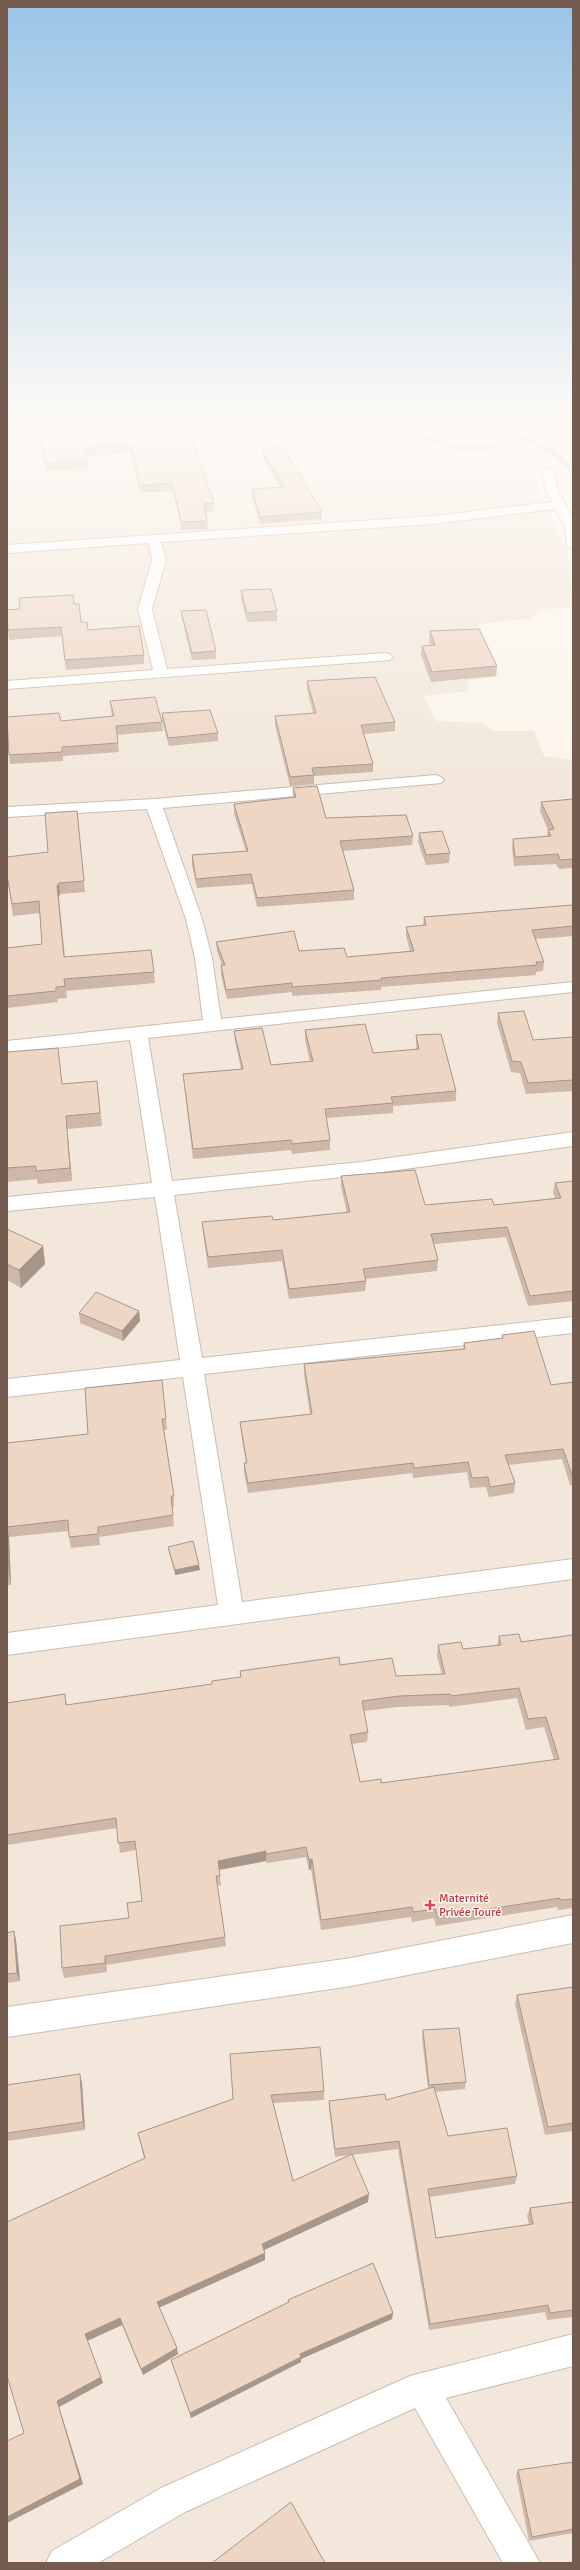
<svg xmlns="http://www.w3.org/2000/svg" width="580" height="2570" font-family="Signika,sans-serif">
  <rect width="100%" height="100%" fill="#fbf5eb"/>
  <g fill="#f2e7da">
    <path d="M7,416h342l76,33 110,32 33,72 5,55 -31,1 -11,9 -52,6 20,52 -32,5 2,10 -46,5 13,25 48,2 8,8h42l10,25 29,4v1803h-566z"/>
    <path d="M527,416h46v32l-12,-9 -55,-13z"/>
  </g>
  <g fill="none" stroke-linecap="round" stroke-linejoin="round">
    <path stroke="#a8ccd4" stroke-width="5" d="M359,416l5,5 102,28 24,-1 15,-14c27,6 49,16 68,36"/>
    <defs>
      <g id="minor">
        <path d="M68,433l4,2v4l-65,6v-8z"/>
        <path d="M548,467l6,4 4,20 15,28v31l-6,-4 -2,-19 -10,-18 -122,15 -272,18 5,18 -14,49 15,60 218,-16 5,1 2,3 -2,3 -383,29v-8l146,-11 -15,-61 14,-49 -3,-17 -142,10v-8l426,-29 119,-14 -6,-11 -4,-20z"/>
        <path d="M436,775l5,2 3,3 -3,3 -278,25 39,111 10,39 9,61 352,-37v10l-425,46 24,143 189,-19 212,-30v14l-212,29 -187,20 28,163 371,-41v16l-369,41 38,228 331,-43v20l-566,76v-22l211,-28 -35,-228 -176,20v-18l173,-19 -25,-163 -148,14v-14l145,-14 -22,-143 -123,13v-12l196,-21 -8,-62 -9,-39 -39,-110 -140,8v-10l147,-8z"/>
        <path d="M573,1915v28l-222,43 -344,51v-30l344,-49z"/>
        <path d="M573,2334v32l-127,32 94,165h-37l-88,-155 -230,104 -87,51h-52l6,-12 109,-63 249,-112z"/>
      </g>
    </defs>
    <use href="#minor" stroke="#ccbdb1" stroke-width="2"/>
    <g stroke="#d3b9a8" stroke-width="1.5" stroke-dasharray="0.5 2" stroke-linecap="butt">
      <path d="M330,416l52,23 148,29"/>
      <path d="M566,470l7,-1"/>
    </g>
    <use href="#minor" fill="#fff" fill-rule="evenodd"/>
  </g>
  <g fill="#cdb8a9" fill-rule="evenodd">
    <path d="M71,416h67l3,13 73,74v8l-9,1 2,9 1,8 -26,1 -9,-39 -33,2 -9,-40 -45,3 2,12 -42,3 -6,-25v-8l35,-3 5,-2 -6,-1z"/>
    <path d="M262,450l60,62v7l-62,5 -8,-28v-7l28,-2 -18,-30z"/>
    <path d="M241,590l36,21v10l-30,1 -6,-22z"/>
    <path d="M74,604l7,18 7,8 56,25v9l-78,6 -4,-34 -53,4 -2,-17 13,-14z"/>
    <path d="M181,611l35,40v8l-24,1 -10,-41z"/>
    <path d="M430,631l67,35 -1,10 -65,6 -10,-27 1,-9h9l-2,-5z"/>
    <path d="M307,681l88,41v9l-31,3 9,30v8l-59,4v8l-24,2 -15,-61v-9l38,-3 -6,-24z"/>
    <path d="M110,701l52,21 1,9 -46,4 2,17 -56,4v5l-53,3 -1,-9 52,-34 51,-5 -1,-6z"/>
    <path d="M162,713l56,20v8l-49,5 -7,-25z"/>
    <path d="M293,788l33,30 87,18 -1,9 -69,6 11,39v10l-97,7 -5,-23 -55,4 -5,-23v-10l54,-4 -12,-37v-10l59,-6z"/>
    <path d="M573,799v69l-14,1 -3,-5 -42,2 -2,-18 1,-9 34,-3 1,-6 -8,-19 1,-9z"/>
    <path d="M77,811l8,81 -25,2 -1,3 6,60 89,15 1,11 -89,8 1,7 -10,1 1,3 -51,6v-60l35,-4 -2,-31 -27,3 -6,-40 41,-24z"/>
    <path d="M419,833l31,20 -1,10 -23,2 -8,-23z"/>
    <path d="M573,905v31l-38,3 9,23 -1,9 -7,1v3l-155,12v3l-89,6v-4l-65,7 -6,-24v-10h1l-5,-14 -1,-9 131,15 63,-6 -4,-15v-9l17,-2 1,-8z"/>
    <path d="M498,1013l35,27 40,-3v54l-47,3 -6,-21 -9,-1 -14,-49z"/>
    <path d="M305,1030l68,23 43,-3v-15l40,56v10l-63,5v7l-67,5 4,22v10l-38,4 -1,-4 -98,9 -9,-75 -1,-10 58,-5 -6,-28 -1,-10 37,34 39,-3 -5,-22z"/>
    <path d="M7,1052l55,32 35,-3 5,45 -35,3 5,52 -34,3 -1,-5 -30,3z"/>
    <path d="M341,1176l84,29h69l61,-7 -2,-5 2,-10 18,-2v120l-45,5 -22,-69 -72,7 4,16 -1,11 -72,8 1,2 -1,10 -76,8 -7,-38 -74,7 -5,-36 -1,-10 71,-2 74,-7 -6,-27z"/>
    <path d="M7,1229l36,17 2,18 -24,24 -14,-8z"/>
    <path d="M139,1311l1,10 -17,20 -43,-18 -1,-10z"/>
    <path d="M502,1335l49,50 22,-3v103h-3l-8,-26 -54,6 7,18 -1,10 -25,4 -3,-10 -16,1 -3,-16 -54,6 -1,-5 -164,20 -4,-20v-10h2l-5,-31 -1,-10 70,-8 -6,-40v-10l159,-15 1,-6 38,-4z"/>
    <path d="M85,1388l81,31 1,11h-3l10,66v11h-2l2,19 -75,11 1,8 -29,3 -3,-17 -59,6 2,48h-4v-142l81,-9z"/>
    <path d="M168,1547l32,23 -25,5 -6,-23z"/>
    <path d="M573,1635v273l-15,2 -1,-3 -121,19 -2,-8 -22,4 -1,-5 -90,13 -10,-61 -2,1 -3,-13 -39,6 -1,-2 -47,9 2,15 -4,1 8,51 1,9 -120,19 1,7 -43,6 -2,-10 67,-50 13,-17 -6,-51 -16,3 -3,-25 -110,17v-142l58,-9 2,11 145,-21 28,-7v-6l100,-6 56,11 46,-1 -5,-19 1,-11 25,4 34,-4 2,-9 22,6zM517,1698l9,32 18,-3 10,33 -173,23 -21,-1 -8,-38 15,-2 1,-10 -4,-21 34,-4 51,-2v2z"/>
    <path d="M7,1933l9,7 4,41 -13,2z"/>
    <path d="M573,1987v144l-28,4 -30,-131 2,-9z"/>
    <path d="M423,2030l43,52 -1,7 -30,3 13,44 69,40 -2,8 -85,13 6,41 93,-13 -2,-9 3,-8 43,-6v115l-26,3 -2,-8 -116,18 -31,-181 -46,6 16,47 -104,48 1,10 -106,48 19,46 -35,21 -21,-50 -35,16 16,42 -44,24 24,77 -59,-51 120,-275 -6,-25 95,-34 -3,-45 94,37v9l-51,3 20,78 56,-26 -14,2 -6,-48v-8l57,-1 42,-11 -6,-51z"/>
    <path d="M82,2083l3,47 -78,11v-56z"/>
    <path d="M288,2300l105,13 -1,6 -91,40v3l-110,56 -18,-53 -2,-5 117,-58z"/>
    <path d="M573,2462v71l-44,8 -13,-66 2,-5z"/>
  </g>
  <g fill="#a7968a">
    <path d="M59,883l1,11 -1,3 -2,-11z"/>
    <path d="M66,1116l1,13 5,52 -2,-13z"/>
    <path d="M43,1246l2,18 -24,24 -2,-18z"/>
    <path d="M139,1311l1,10 -17,20 -1,-10z"/>
    <path d="M7,1527l2,10 2,48 -2,-11z"/>
    <path d="M199,1565l1,5 -25,5v-5z"/>
    <path d="M266,1851v10l-48,9v-9z"/>
    <path d="M312,1859l-1,10 -2,1v-10z"/>
    <path d="M14,1931l2,9 4,41 -3,-8z"/>
    <path d="M105,1956l1,9 1,7 -2,-9z"/>
    <path d="M80,2074l2,9 3,47 -2,-8z"/>
    <path d="M369,2194l-1,8 -106,49v-7z"/>
    <path d="M265,2253v7l-107,48 -1,-6z"/>
    <path d="M393,2313l-1,6 -91,40v3l-110,56 -1,-5 110,-59z"/>
    <path d="M120,2318l2,7 -35,16 -2,-7z"/>
    <path d="M177,2348l1,6 -35,21 -2,-6z"/>
    <path d="M101,2377l2,6 -44,24 24,77 -76,39v-6l50,-116z"/>
  </g>
  <g fill="#eed6c5" stroke="#a7968a" fill-rule="evenodd">
    <path d="M72,416h66l3,13 46,-3 27,77 -10,1 3,17 -26,1 -9,-39 -32,2 -9,-40 -47,3 3,12 -42,3 -5,-25 35,-3v-2l9,-1v-6l-11,-2z"/>
    <path d="M281,444l41,68 -62,5 -8,-28 32,-2 -22,-37z"/>
    <path d="M271,589l6,22 -30,2 -6,-23z"/>
    <path d="M73,595l1,9h5l2,18h6l1,8 51,-4 5,29 -79,5 -4,-33 -53,3 -1,-20 13,-1 -1,-11z"/>
    <path d="M206,610l10,41 -24,2 -11,-42z"/>
    <path d="M479,629l18,37 -65,6 -10,-26 13,-1 -5,-14z"/>
    <path d="M375,677l20,45 -34,3 12,39 -61,4 2,7 -24,2 -15,-61 41,-3 -9,-32z"/>
    <path d="M155,697l7,25 -46,4 2,17 -56,4v5l-53,3 -2,-38 52,-4 2,8 53,-5 -4,-15z"/>
    <path d="M210,710l8,23 -50,5 -6,-25z"/>
    <path d="M317,786l9,32 80,-3 7,21 -73,5 14,49 -97,8 -6,-24 -55,5 -4,-24 56,-4 -14,-47 62,-7 -3,-9z"/>
    <path d="M573,799v60l-13,1 -2,-6 -43,3 -2,-18 38,-3 -3,-6 6,-1 -13,-27z"/>
    <path d="M77,811l7,70 -25,2 -2,3 7,71 87,-7 3,22 -90,7 1,7 -9,1v4l-49,5v-48l35,-4 -3,-43 -27,3 -5,-29v-18l41,-5 -3,-39z"/>
    <path d="M442,831l8,22 -24,2 -7,-22z"/>
    <path d="M573,905v21l-41,4 12,32h-8l1,3 -156,13 1,2 -90,7v-4l-66,7 -5,-25h4l-9,-23 78,-11 5,20 45,-3 3,9 67,-6 -8,-24 20,-2 -2,-8z"/>
    <path d="M524,1011l9,29 40,-3v43l-45,3 -7,-21 -9,-1 -14,-48z"/>
    <path d="M365,1024l8,29 46,-4 -3,-14 25,-1 15,57 -65,6 2,6 -68,6 5,31 -38,4 -1,-4 -98,9 -10,-75 60,-5 -9,-38 28,-3 9,37 42,-4 -8,-31z"/>
    <path d="M58,1048l4,36 35,-3 3,32 -34,3 4,52 -34,3v-5l-29,2v-116z"/>
    <path d="M415,1170l10,35 67,-6 2,6 67,-7 -6,-15 18,-2v110l-43,5 -23,-69 -76,7 7,26 -75,9 3,12 -77,8 -7,-39 -74,7 -6,-35 70,-6 1,4 77,-8 -9,-36z"/>
    <path d="M7,1229l36,17 -24,24 -12,-6z"/>
    <path d="M96,1292l43,19 -17,20 -43,-18z"/>
    <path d="M534,1331l17,54 22,-3v93h-1l-9,-26 -58,6 10,28 -25,4 -2,-10 -16,1 -4,-16 -54,6 -1,-5 -165,20 -4,-20h3l-7,-41 72,-8 -8,-50 161,-15 -1,-6 39,-5 -1,-3z"/>
    <path d="M162,1380l4,39h-4l12,77h-3l2,19 -75,12v7l-29,3 -1,-17 -61,7 2,47h-2v-131l81,-9 -3,-46z"/>
    <path d="M193,1541l6,24 -24,5 -7,-23z"/>
    <path d="M519,1634l2,8 52,-7v264l-13,1v-2l-123,19 -1,-8 -23,3 -1,-5 -91,13 -9,-61 -3,1 -3,-13 -40,7v-3l-48,10 2,15h-4l9,61 -120,19v7l-43,5 -2,-42 69,-8 -2,-15 15,-2 -7,-60 -17,2 -2,-25 -109,17v-132l58,-9 1,11 146,-21v-3l29,-4 -1,-6 99,-14 1,8 52,-7 4,18 49,-2 -7,-29 23,-3 2,7 38,-4 -2,-9zM519,1688l9,31 18,-2 13,42 -178,24v-4l-21,3 -10,-47 18,-3 -6,-31 37,-5 51,-2 1,2z"/>
    <path d="M14,1931l3,42 -10,1v-41z"/>
    <path d="M573,1987v136l-25,4 -31,-132z"/>
    <path d="M459,2028l7,54 -37,3 -6,-55z"/>
    <path d="M320,2047l4,44 -53,4 22,86 59,-27 17,40 -107,50 3,9 -108,49 20,46 -36,21 -21,-51 -35,16 16,43 -44,24 23,78 -73,38v-76l17,-8 -17,-57v-154l138,-64 -7,-25 95,-34 -3,-45z"/>
    <path d="M80,2074l3,48 -76,11v-48z"/>
    <path d="M434,2087l14,49 59,-8 10,48 -89,13 8,49 97,-14 -3,-16 43,-6v108l-23,3 -2,-8 -118,19 -31,-183 -64,8 -6,-48 56,-7 1,6z"/>
    <path d="M373,2263l20,50 -93,41 1,3 -111,56 -19,-53 118,-58 -1,-2z"/>
    <path d="M573,2462v67l-41,8 -14,-67z"/>
    <path d="M291,2502l34,61h-113z"/>
  </g>
  <linearGradient id="sky" x2="0" y2="1"><stop stop-color="#98c4e6"/><stop offset="0.54" stop-color="#fdfaf6"/><stop offset="1" stop-color="#fdfaf6" stop-opacity="0"/></linearGradient>
  <rect width="580" height="776" fill="url(#sky)"/>
  <path fill="#e0444e" stroke="#fef9f1" stroke-width="1.5" d="M428 1899h4v4h4v4h-4v4h-4v-4h-4v-4h4z"/>
  <g text-anchor="middle" stroke-width="3" stroke-linejoin="round" paint-order="stroke">
    <g font-size="12" fill="#be3a42" stroke="#fef9f1" text-anchor="start">
      <text x="439" y="1902">Maternité<tspan x="439" dy="14">Privée Touré</tspan></text>
    </g>
  </g>
  <rect width="580" height="2570" fill="none" stroke="#745d50" stroke-width="16"/>
</svg>
